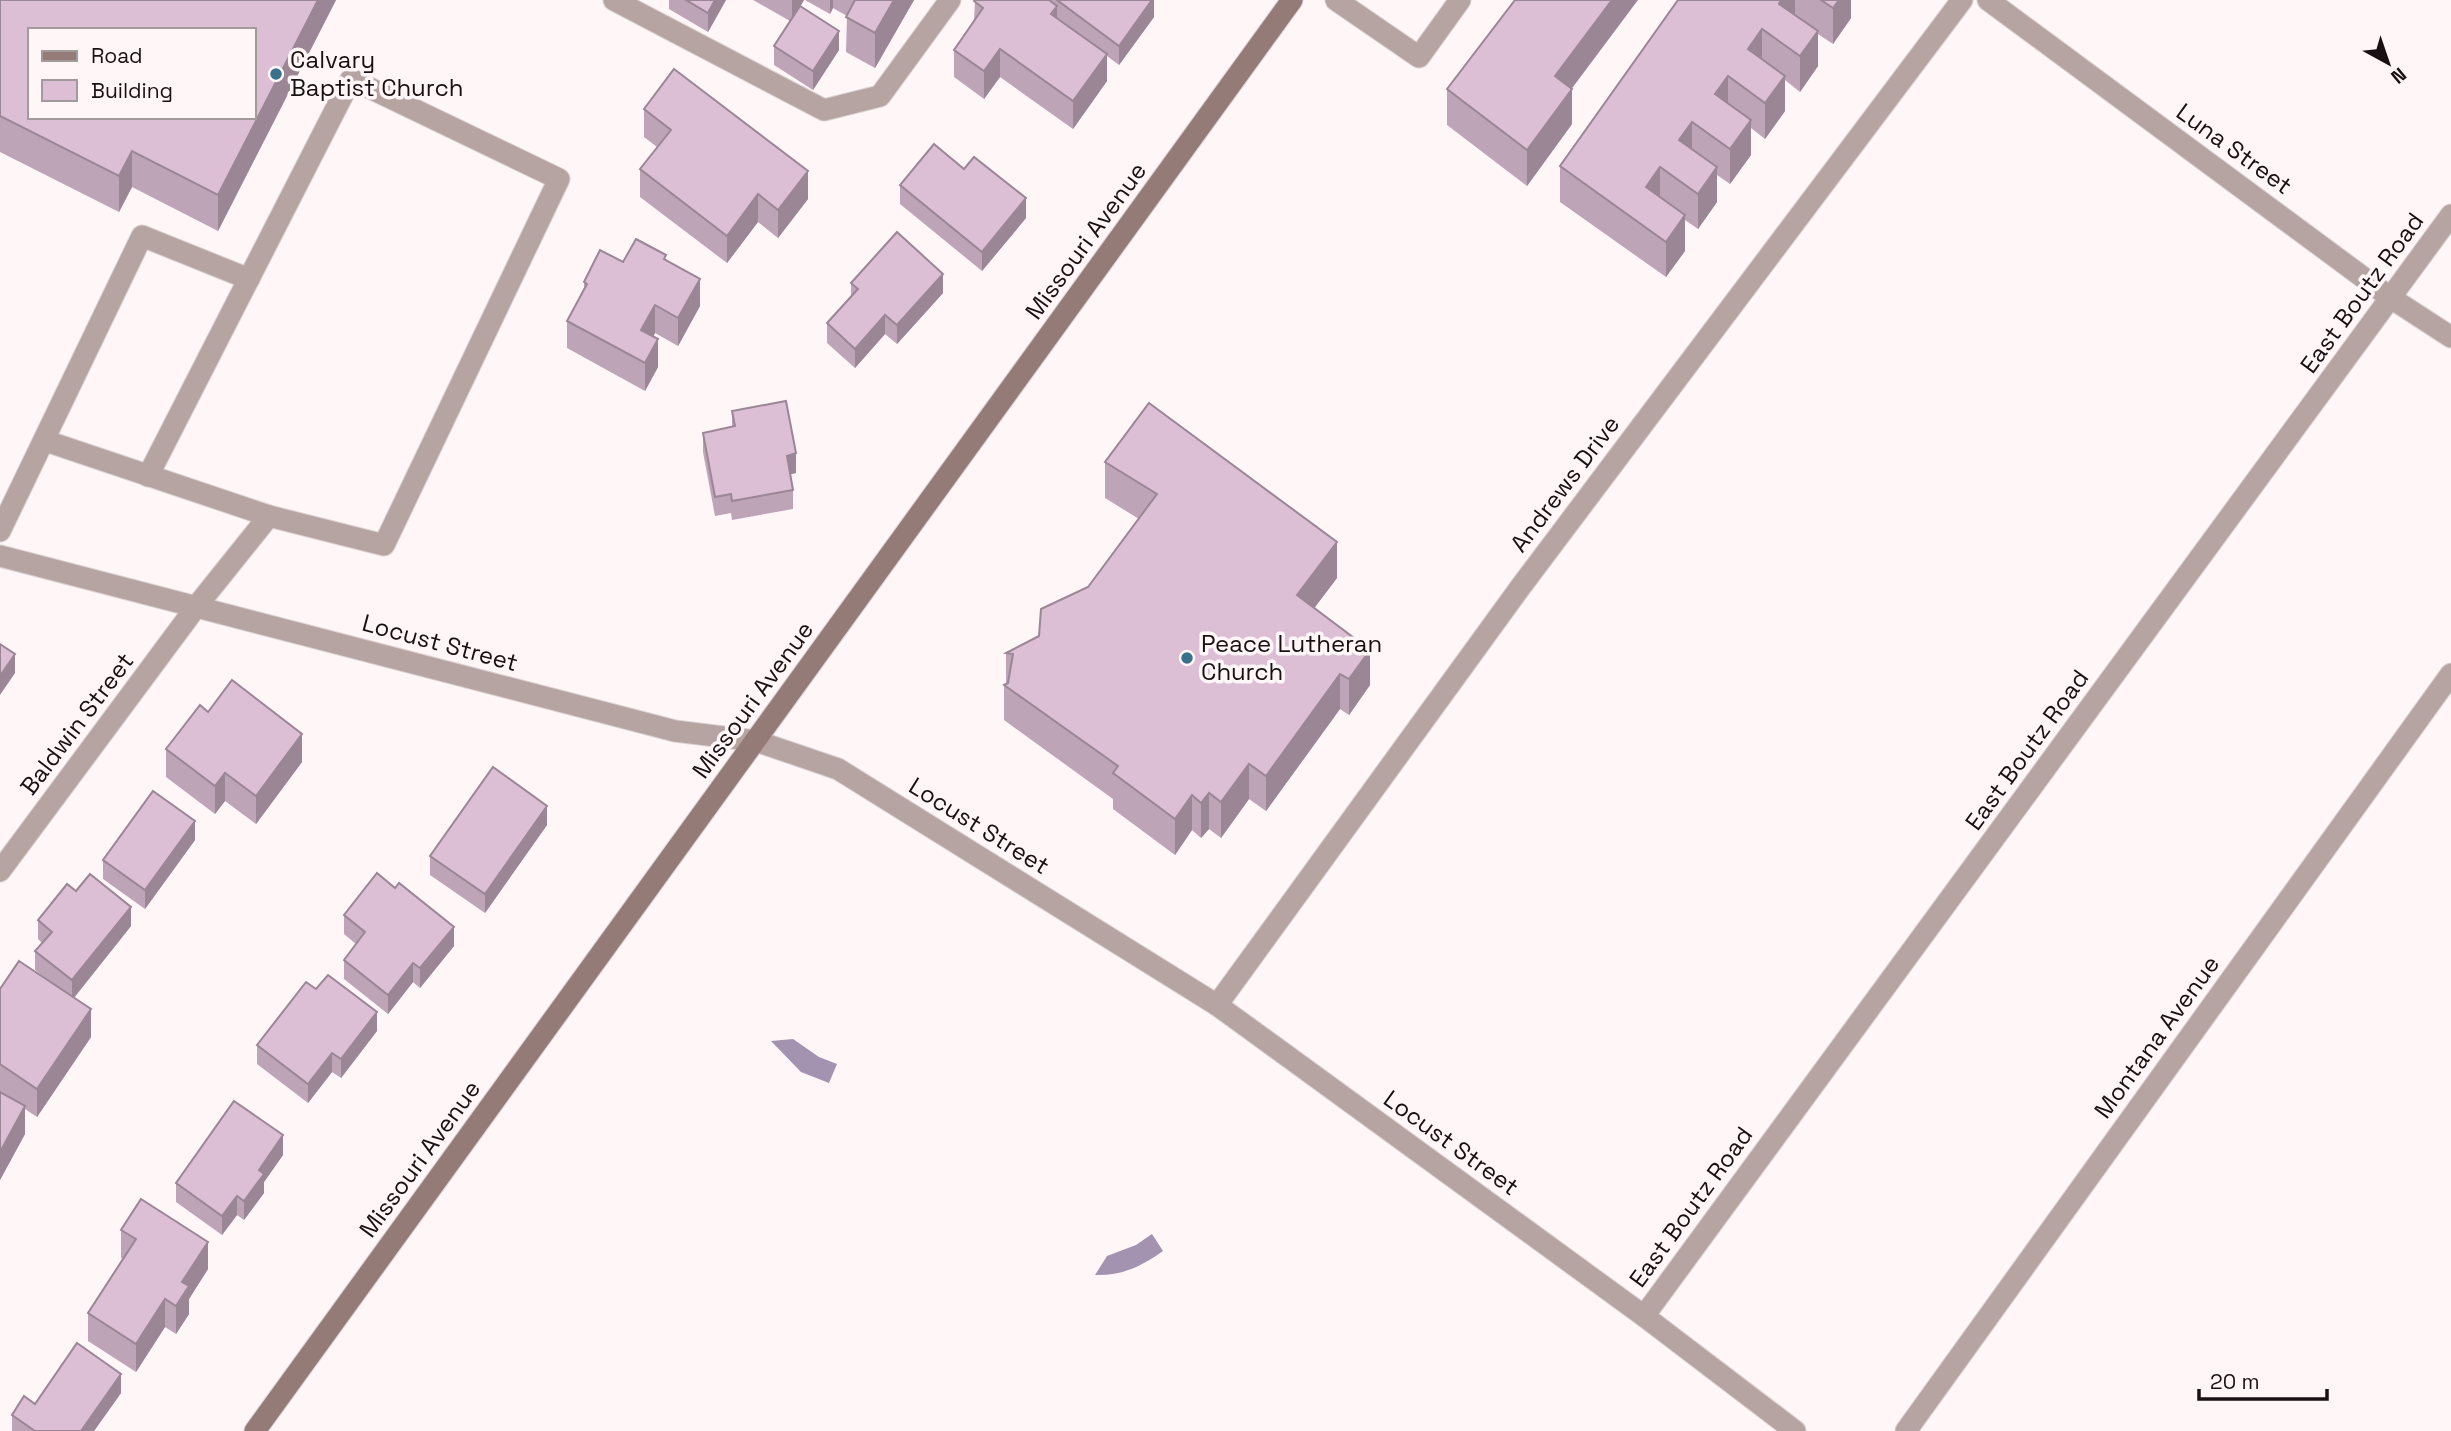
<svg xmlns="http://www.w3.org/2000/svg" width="2451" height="1431" font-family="'Space Grotesk',sans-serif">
  <rect width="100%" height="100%" fill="#fff6f8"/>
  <g fill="#a393b0">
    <path d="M793,1039l26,18 18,7 -8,19 -28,-11 -30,-31z"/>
    <path d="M1152,1234l11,17c-21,15 -41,25 -68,24l12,-19 29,-11z"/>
  </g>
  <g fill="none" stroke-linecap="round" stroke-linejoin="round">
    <defs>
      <g id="service">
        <path d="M1336,0l83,57 41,-57"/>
        <path d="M46,441l223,75 -73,91"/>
        <path d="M148,476l203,-397 208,100 -175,366 -115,-29"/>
        <path d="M0,531l142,-295 107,43"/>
      </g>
      <g id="minor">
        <path d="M614,0l210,110 56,-14 70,-96"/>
        <path d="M1988,0l403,298 60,39"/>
        <path d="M0,871l196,-264"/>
        <path d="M1217,1005l305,-420 440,-585"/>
        <path d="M1644,1316l807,-1101"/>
        <path d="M1906,1431l545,-757"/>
      </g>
      <path id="tertiary" d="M0,556l675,175 81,10 82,28 379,236 427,311 151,115"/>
      <path id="secondary" d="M255,1431l1037,-1431"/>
    </defs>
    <use href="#service" stroke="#dad1d3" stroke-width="23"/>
    <use href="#minor" stroke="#dad1d3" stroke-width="23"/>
    <use href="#tertiary" stroke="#dad1d3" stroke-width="23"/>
    <use href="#secondary" stroke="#dad1d3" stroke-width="23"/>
    <use href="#service" stroke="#b5a4a1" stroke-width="21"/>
    <use href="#minor" stroke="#b5a4a1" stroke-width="21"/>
    <use href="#tertiary" stroke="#b5a4a1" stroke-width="21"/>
    <use href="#secondary" stroke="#947b78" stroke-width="21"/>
  </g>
  <g fill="#bea4b7">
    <path d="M0,0h336l-118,231 -86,-44 -13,25 -119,-60z"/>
    <path d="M669,0h57l-18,32 -39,-23z"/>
    <path d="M753,0h51l-4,6 39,44 -26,40 -39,-25v-19l16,-25z"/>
    <path d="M805,0h109l-39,68 -29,-16 1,-36 -14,-8 -3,6z"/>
    <path d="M975,0h179v17l-35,48 -12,-9v25l-34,48 -73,-52 -16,22 -30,-22v-27l20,-29z"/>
    <path d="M1678,0h173v18l-18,26 -15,-10v32l-18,26 -15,-12v31l-20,28 -14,-11v27l-21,29 -13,-9v27l-19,27 -13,-9v31l-19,26 -106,-75v-36z"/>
    <path d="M1447,89h125v35l-45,62 -80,-61z"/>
    <path d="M644,109l164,90 -30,39 -20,-16 -31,41 -87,-66v-28l17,-22 -13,-10z"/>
    <path d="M964,169l62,49 -44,53 -82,-67v-19z"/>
    <path d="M666,260l34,46 -22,40 -23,-13 -2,4 5,30 -13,24 -78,-43v-27l17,-32v-7l39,-20z"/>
    <path d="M851,283l92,10 -46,51 -12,-10 -30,34 -28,-25v-20l24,-26z"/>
    <path d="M732,411l64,62 -6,1 3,16v19l-61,11 -1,-7 -16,3 -12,-64v-19l29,-6z"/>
    <path d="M1105,462l232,116 -23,30 56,77 -21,30 -9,-6 -74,102 -17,-12 -28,39 -12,-9 -8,9 -9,-8 -17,25 -62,-46v-10l-109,-79v-35l2,-1v-31l33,-17 49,-49 51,-68 -34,-21z"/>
    <path d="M208,712l94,50 -46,62 -31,-23 -10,13 -49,-37v-28z"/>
    <path d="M547,825l-62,88 -55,-38v-19z"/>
    <path d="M195,840l-50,69 -42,-30v-19z"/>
    <path d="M76,891l55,35 -57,72 17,39 -54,80 -12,-8v25l-25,46v-191l49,-8 -14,-11v-19l7,-8 -4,-4v-19z"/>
    <path d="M344,915l110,31 -34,42 -7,-6 -25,32 -44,-35v-19l12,-16 -12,-10z"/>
    <path d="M377,1031l-36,47 -9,-6 -24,31 -51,-39v-19z"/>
    <path d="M283,1155l-19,27v11l-20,27 -7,-5 -15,20 -46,-33v-19z"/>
    <path d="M121,1230l87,39 -19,30v15l-13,20 -11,-7 -29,45 -48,-31v-28l35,-54 -2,-1z"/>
    <path d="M121,1393l-27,38h-82v-16l23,-11z"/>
  </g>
  <g fill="#9b8695">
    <path d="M318,0h18l-118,231v-36z"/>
    <path d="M715,0h11l-18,32v-19z"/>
    <path d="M792,0h12l-12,22z"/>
    <path d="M830,0h3v8l-3,6z"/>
    <path d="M894,0h20l-39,68v-35z"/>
    <path d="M1152,0h2v17l-35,48v-19z"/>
    <path d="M1612,0h26l-83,111v-35z"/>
    <path d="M1781,0h14v17l-16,-13z"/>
    <path d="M1839,0h12v18l-18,26v-36z"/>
    <path d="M1057,6v28l-6,-20z"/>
    <path d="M1762,29v36l-14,-16z"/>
    <path d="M839,31v19l-26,40v-19z"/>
    <path d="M1818,31v35l-18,26v-36z"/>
    <path d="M1000,49v28l-16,22v-28z"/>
    <path d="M1107,54v27l-34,48v-28z"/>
    <path d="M1728,76v36l-13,-18z"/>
    <path d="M1785,76v35l-20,28v-36z"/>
    <path d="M1572,89v35l-45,62v-36z"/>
    <path d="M1751,120v35l-21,29v-35z"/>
    <path d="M1692,122v35l-13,-17z"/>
    <path d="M132,151v36l-13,25v-36z"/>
    <path d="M1660,167v36l-14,-16z"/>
    <path d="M1717,167v35l-19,27v-35z"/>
    <path d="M808,171v28l-30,39v-28z"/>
    <path d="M758,194v28l-31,41v-27z"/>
    <path d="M1026,198v20l-44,53v-19z"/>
    <path d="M1685,215v36l-19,26v-35z"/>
    <path d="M943,274v19l-46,51v-19z"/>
    <path d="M700,279v27l-22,40v-28z"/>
    <path d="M655,305v28l-14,25v-28z"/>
    <path d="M885,315v19l-30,34v-19z"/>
    <path d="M658,339v28l-13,24v-28z"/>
    <path d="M796,453v20l-9,2v-19z"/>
    <path d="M1337,542v36l-40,53v-36z"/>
    <path d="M1370,650v35l-21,30v-36z"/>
    <path d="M15,654v19l-15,22v-19z"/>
    <path d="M1340,674v35l-74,102v-35z"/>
    <path d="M302,734v28l-46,62v-28z"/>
    <path d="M1249,764v35l-28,39v-36z"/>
    <path d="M225,773v28l-10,13v-28z"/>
    <path d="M1209,793v36l-8,9v-35z"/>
    <path d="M1192,795v35l-17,25v-36z"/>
    <path d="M547,806v19l-62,88v-19z"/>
    <path d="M195,821v19l-50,69v-19z"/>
    <path d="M131,907v19l-59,74v-20z"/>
    <path d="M454,927v19l-34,42v-20z"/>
    <path d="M413,963v19l-25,32v-19z"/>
    <path d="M91,1009v28l-54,80v-28z"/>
    <path d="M377,1012v19l-36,47v-19z"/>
    <path d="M332,1053v19l-24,31v-19z"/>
    <path d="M25,1106v28l-25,46v-28z"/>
    <path d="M283,1135v20l-19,27v11l-20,27v-19l15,-31z"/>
    <path d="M237,1196v19l-15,20v-19z"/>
    <path d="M208,1242v27l-19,30v15l-13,20v-28l6,-24z"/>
    <path d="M165,1299v28l-29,45v-28z"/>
    <path d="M121,1374v19l-27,38h-13z"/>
  </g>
  <g fill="#ddbfd5" stroke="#9b8695" stroke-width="2" fill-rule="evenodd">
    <path d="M0,0h318l-100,195 -86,-44 -13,25 -119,-60zM30,30h224v87h-224z"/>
    <path d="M686,0h29l-7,13z"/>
    <path d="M855,0h39l-19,33 -29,-16z"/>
    <path d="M975,0h74l8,6 -6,8 56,40 -34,47 -73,-52 -16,22 -30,-21 29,-42 -9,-7z"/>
    <path d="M1057,0h95l-33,46z"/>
    <path d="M1515,0h97l-57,76 17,13 -45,61 -80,-61z"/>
    <path d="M1678,0h103l-2,4 39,27 -18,25 -38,-27 -14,20 37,27 -20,27 -37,-27 -13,18 36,26 -21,29 -38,-27 -13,18 38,27 -19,27 -38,-27 -14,20 39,28 -19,27 -106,-76z"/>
    <path d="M1821,0h18l-6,8z"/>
    <path d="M800,6l39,25 -26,40 -39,-25z"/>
    <path d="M674,69l134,102 -30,39 -20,-16 -31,42 -87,-67 31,-39 -27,-21z"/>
    <path d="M934,144l30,25 10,-12 52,41 -44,54 -82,-67z"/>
    <path d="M897,232l46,42 -46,51 -12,-10 -30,34 -28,-26 31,-34 -7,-6z"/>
    <path d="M636,239l30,16 -2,4 36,20 -22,39 -23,-13 -14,25 17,9 -13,24 -78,-42 20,-37 -3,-2 16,-32 23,12z"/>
    <path d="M786,401l10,52 -9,3 6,34 -61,11 -1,-7 -16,3 -12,-64 32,-7 -3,-15z"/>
    <path d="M1149,403l188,139 -40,53 73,55 -21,29 -9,-5 -74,102 -17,-12 -28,38 -12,-9 -8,10 -9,-8 -17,24 -62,-46 5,-7 -114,-81 4,-2 5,-29 -7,-1 33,-17 2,-27 47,-22 69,-93 -52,-32z"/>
    <path d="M0,644l15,10 -15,22z"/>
    <path d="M232,680l70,54 -46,62 -31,-23 -10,13 -49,-37 34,-44 8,7z"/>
    <path d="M493,767l54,39 -62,88 -55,-38z"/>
    <path d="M153,791l42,30 -50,69 -42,-30z"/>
    <path d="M377,873l18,15 4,-5 55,44 -34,41 -7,-5 -25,32 -44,-35 21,-28 -21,-17z"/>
    <path d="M90,874l41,33 -59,73 -37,-29 17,-19 -14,-12 29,-36 9,7z"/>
    <path d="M19,961l72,48 -54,80 -37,-25v-75z"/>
    <path d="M328,975l49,37 -36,47 -9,-6 -24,31 -51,-39 49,-63 10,7z"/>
    <path d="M0,1092l25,14 -25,46z"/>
    <path d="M234,1101l49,34 -24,35 5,4 -20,27 -7,-5 -15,20 -46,-33z"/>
    <path d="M141,1199l67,43 -26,40 7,4 -13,20 -11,-7 -29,45 -48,-31 48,-74 -15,-9z"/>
    <path d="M77,1343l44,31 -40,57h-46l-23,-16 12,-19 11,8z"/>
  </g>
  <g fill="#39718b" stroke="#fff6f8" stroke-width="2.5">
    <circle cx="276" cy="74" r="7"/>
    <circle cx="1187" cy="658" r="7"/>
  </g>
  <g text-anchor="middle" stroke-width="7" stroke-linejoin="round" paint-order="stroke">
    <g font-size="24" fill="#181012" stroke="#fff6f8" text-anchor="start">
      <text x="290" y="68">Calvary<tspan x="290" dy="28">Baptist Church</tspan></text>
      <text x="1201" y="652">Peace Lutheran<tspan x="1201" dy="28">Church</tspan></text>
    </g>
    <g font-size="24" fill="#181012" stroke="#fff6f8">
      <text transform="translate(2234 149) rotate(36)" y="8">Luna Street</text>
      <text transform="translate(1086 241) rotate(-54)" y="8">Missouri Avenue</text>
      <text transform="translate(2362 293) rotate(-54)" y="8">East Boutz Road</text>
      <text transform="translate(1565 484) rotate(-53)" y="8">Andrews Drive</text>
      <text transform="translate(440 643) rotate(15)" y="8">Locust Street</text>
      <text transform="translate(753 700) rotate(-54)" y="8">Missouri Avenue</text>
      <text transform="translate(77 724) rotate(-53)" y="8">Baldwin Street</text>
      <text transform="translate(2027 750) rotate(-54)" y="8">East Boutz Road</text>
      <text transform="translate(979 826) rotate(32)" y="8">Locust Street</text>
      <text transform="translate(2157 1037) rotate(-54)" y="8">Montana Avenue</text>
      <text transform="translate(1451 1143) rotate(36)" y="8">Locust Street</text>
      <text transform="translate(420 1159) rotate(-54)" y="8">Missouri Avenue</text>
      <text transform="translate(1691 1207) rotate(-54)" y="8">East Boutz Road</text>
    </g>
  </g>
  <rect x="28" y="28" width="228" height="91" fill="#fff6f8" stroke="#a39a9c" stroke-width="2"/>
  <rect x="42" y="51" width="35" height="10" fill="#947b78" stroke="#a39a9c" stroke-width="2"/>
  <text x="91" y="63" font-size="21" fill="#181012">Road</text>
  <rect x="42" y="80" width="35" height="21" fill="#ddbfd5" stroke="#a39a9c" stroke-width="2"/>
  <text x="91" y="98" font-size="21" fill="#181012">Building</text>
  <g transform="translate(2388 63) rotate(140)" stroke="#fff6f8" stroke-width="5" paint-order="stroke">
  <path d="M0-5L12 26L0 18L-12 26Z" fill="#181012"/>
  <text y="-10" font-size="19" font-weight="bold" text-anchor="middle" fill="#181012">N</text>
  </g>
  <path d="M2199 1389v10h128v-10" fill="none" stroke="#181012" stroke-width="3.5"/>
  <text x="2210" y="1389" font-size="21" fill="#181012" stroke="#fff6f8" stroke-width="5" paint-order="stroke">20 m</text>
</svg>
